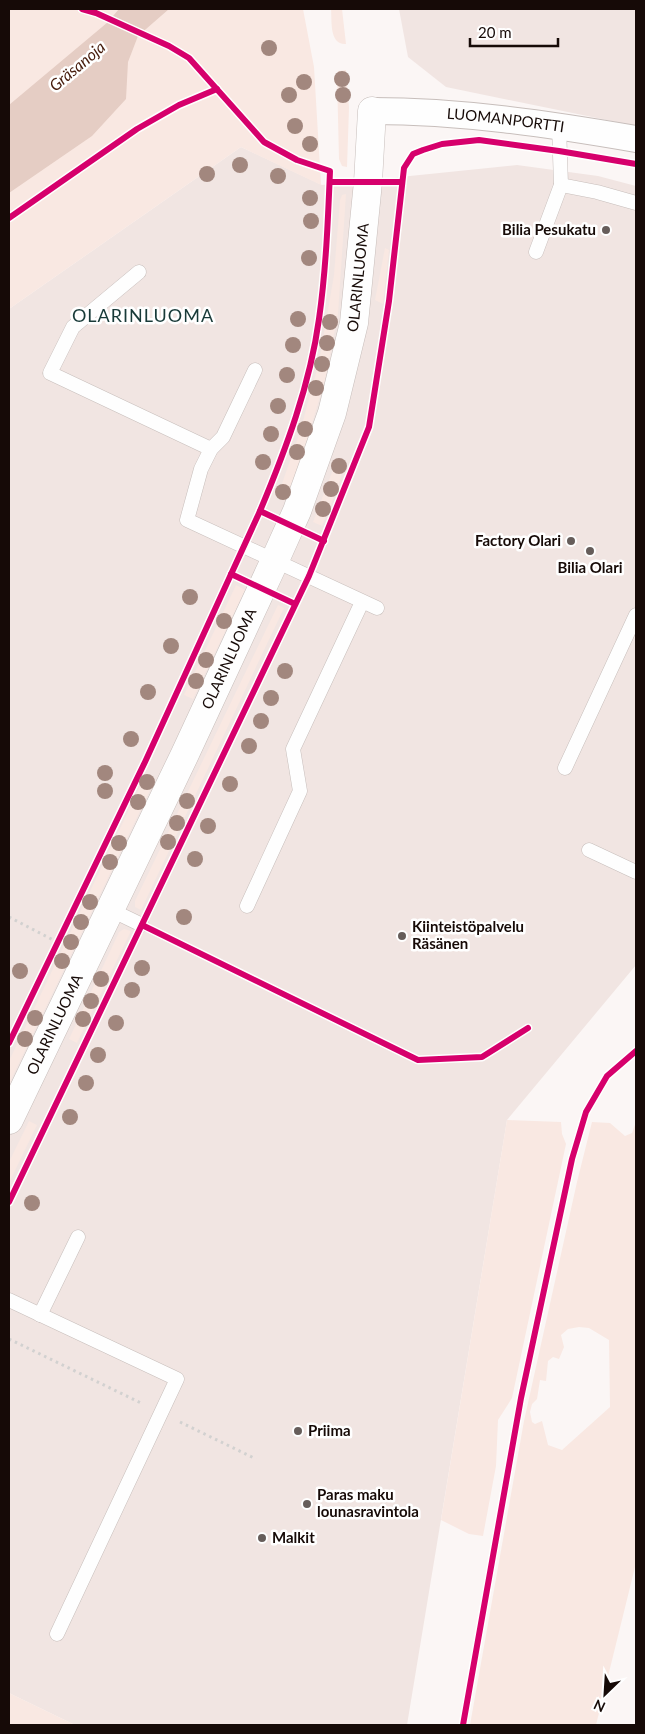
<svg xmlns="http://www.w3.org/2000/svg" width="645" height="1734" font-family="Lato,sans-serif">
  <rect width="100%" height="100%" fill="#fbf6f5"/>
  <g fill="#f1e5e2">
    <path d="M399,9h237v117l-190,-39 -38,-30z"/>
    <path d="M241,147l81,38 195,-20 81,11 38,10v779l-129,155 -100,605h-332l-66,-32v-1384z"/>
  </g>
  <g fill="#f9e8e2" fill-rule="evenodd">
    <path d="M9,9h294l11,58 7,118 -80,-38 -232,162z"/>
    <path d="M331,9h11l4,35c-17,1 -14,-23 -15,-35z"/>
    <path d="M346,70l3,38 -2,59 -5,-1 -3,-7 -2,-83 1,-5z"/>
    <path d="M346,194l-8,120 -13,66 -24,80 -14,38 -9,-3 22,-63 19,-70 15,-87 6,-75 2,-5z"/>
    <path d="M385,248l4,2 -6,54 -8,-4z"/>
    <path d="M337,459l8,3 -7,25 -16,39 -9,-4z"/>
    <path d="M236,585l9,5 -52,109 -9,-4z"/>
    <path d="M278,605l6,3 -143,302 -6,-3v-6z"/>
    <path d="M145,776l10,4 -146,304v-23z"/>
    <path d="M124,929l7,2 -54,112 -8,-4 50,-107z"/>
    <path d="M507,1120l54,2 1,12 4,10 -54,254 -14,22 -2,46 -13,70 -14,-2 -28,-14z"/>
    <path d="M29,1121l8,4 -28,58v-21z"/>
    <path d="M592,1122l18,1 15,13 7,-3 4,-11v441l-40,162h-126l54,-304 53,-239zM579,1327l10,1 20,12 1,67 -48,43 -14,-5 -6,-24 -7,3 -3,-2 -2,-10 2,-8 5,-5 3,-19 6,1 2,-20 5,-4 6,2 5,-12 -3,-12 7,-6z"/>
    <path d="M9,1693l66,32h-66z"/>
  </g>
  <path fill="#e5cdc4" d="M119,9h50l-31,27 -10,26 -2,37 -34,37 -83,57v-88l99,-83z"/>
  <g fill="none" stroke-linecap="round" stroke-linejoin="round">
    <defs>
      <g id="lane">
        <path d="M561,185l36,7 39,11"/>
        <path d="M536,252l25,-67 -2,-60"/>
        <path d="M139,272l-66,55 -23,46 161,76"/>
        <path d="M255,370l-32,67 -12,12 -10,20 -14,51 190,88"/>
        <path d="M565,768l71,-153"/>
        <path d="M589,850l47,22"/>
        <path d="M247,906l53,-115 -7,-42 69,-147"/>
        <path d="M111,910l31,15"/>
        <path d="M9,1300l168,79 -120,255"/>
        <path d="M40,1315l38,-78"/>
      </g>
      <g id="street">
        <path id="s1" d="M372,111c89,0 177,13 264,28"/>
      </g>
      <g id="secondary">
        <path id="s2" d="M9,1120l176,-366 90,-194 22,-49 35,-98 22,-90 14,-141 4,-71"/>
      </g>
    </defs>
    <use href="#lane" stroke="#c7bebb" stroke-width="15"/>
    <use href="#street" stroke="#c7bebb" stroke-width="28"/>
    <use href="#secondary" stroke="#c7bebb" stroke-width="29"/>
    <g stroke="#d2d1d0" stroke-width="3" stroke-dasharray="2.5 4" stroke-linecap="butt">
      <path d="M9,917l48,25"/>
      <path d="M9,1339l132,64"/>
      <path d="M180,1422l76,37"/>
    </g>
    <use href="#lane" stroke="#fefefe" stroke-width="14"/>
    <use href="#street" stroke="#fefefe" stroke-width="26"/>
    <use href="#secondary" stroke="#fefefe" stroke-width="28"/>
    <defs>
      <g id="cycleway">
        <path d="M330,182h72"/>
        <path d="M9,218l128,-89 42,-24 38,-16"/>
        <path d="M260,511l64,30"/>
        <path d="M231,574l64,30"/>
        <path d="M142,925l276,135 64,-3 46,-29"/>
        <path d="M9,1043l136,-281 115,-251c26,-62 50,-126 59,-192 7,-49 9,-99 11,-148l-33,-11 -33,-18 -75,-84 -20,-12 -73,-33 -14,-4"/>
        <path d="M9,1202l300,-626 60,-149 20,-126 15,-133 9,-14 10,-4 19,-6 37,-4 80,11 77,13"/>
        <path d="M463,1725l58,-327 51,-239 14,-47 21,-36 29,-25"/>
      </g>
    </defs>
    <use href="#cycleway" stroke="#fff" stroke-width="9"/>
    <use href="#cycleway" stroke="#d6006c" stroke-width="6"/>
  </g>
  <g fill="#a2877e">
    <circle cx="269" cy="48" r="8"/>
    <circle cx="342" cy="79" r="8"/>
    <circle cx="304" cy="82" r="8"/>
    <circle cx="289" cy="95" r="8"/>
    <circle cx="343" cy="95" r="8"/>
    <circle cx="295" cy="126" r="8"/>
    <circle cx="310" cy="144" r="8"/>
    <circle cx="240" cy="165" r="8"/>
    <circle cx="207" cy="174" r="8"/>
    <circle cx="278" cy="176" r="8"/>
    <circle cx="310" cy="198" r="8"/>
    <circle cx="311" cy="221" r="8"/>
    <circle cx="309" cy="258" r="8"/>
    <circle cx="298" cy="319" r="8"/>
    <circle cx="330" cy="322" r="8"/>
    <circle cx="327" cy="343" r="8"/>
    <circle cx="293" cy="345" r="8"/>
    <circle cx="322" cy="364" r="8"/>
    <circle cx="287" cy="375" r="8"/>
    <circle cx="316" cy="388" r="8"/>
    <circle cx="278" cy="406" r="8"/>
    <circle cx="305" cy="429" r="8"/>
    <circle cx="271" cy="434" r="8"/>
    <circle cx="297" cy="452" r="8"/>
    <circle cx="263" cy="462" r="8"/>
    <circle cx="339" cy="466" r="8"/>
    <circle cx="331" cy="489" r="8"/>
    <circle cx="283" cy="492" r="8"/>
    <circle cx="323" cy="509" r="8"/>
    <circle cx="190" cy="597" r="8"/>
    <circle cx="224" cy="621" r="8"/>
    <circle cx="171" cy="646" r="8"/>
    <circle cx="206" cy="660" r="8"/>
    <circle cx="285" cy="671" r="8"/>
    <circle cx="196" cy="681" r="8"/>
    <circle cx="148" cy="692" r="8"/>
    <circle cx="271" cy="698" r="8"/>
    <circle cx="261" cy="721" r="8"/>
    <circle cx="131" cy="739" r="8"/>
    <circle cx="249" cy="746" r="8"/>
    <circle cx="105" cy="773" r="8"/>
    <circle cx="147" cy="782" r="8"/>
    <circle cx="230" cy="784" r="8"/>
    <circle cx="105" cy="791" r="8"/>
    <circle cx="187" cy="801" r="8"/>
    <circle cx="138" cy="802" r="8"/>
    <circle cx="177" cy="823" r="8"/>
    <circle cx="208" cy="826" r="8"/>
    <circle cx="168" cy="842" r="8"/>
    <circle cx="119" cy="843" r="8"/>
    <circle cx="195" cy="859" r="8"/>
    <circle cx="110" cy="862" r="8"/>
    <circle cx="90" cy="902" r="8"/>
    <circle cx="184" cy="917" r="8"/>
    <circle cx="81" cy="922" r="8"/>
    <circle cx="71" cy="942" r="8"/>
    <circle cx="62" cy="961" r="8"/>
    <circle cx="142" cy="968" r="8"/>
    <circle cx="20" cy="971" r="8"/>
    <circle cx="101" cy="979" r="8"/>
    <circle cx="132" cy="990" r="8"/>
    <circle cx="91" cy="1001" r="8"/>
    <circle cx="35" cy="1018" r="8"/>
    <circle cx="83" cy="1019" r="8"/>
    <circle cx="116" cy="1023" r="8"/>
    <circle cx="25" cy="1039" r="8"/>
    <circle cx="98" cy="1055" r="8"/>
    <circle cx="86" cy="1083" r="8"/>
    <circle cx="70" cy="1117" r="8"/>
    <circle cx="32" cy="1203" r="8"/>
  </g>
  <g fill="#665d5a" stroke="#fff" stroke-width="2">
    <circle cx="606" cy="230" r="5"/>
    <circle cx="571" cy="541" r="5"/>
    <circle cx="590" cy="551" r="5"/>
    <circle cx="402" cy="936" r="5"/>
    <circle cx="298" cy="1431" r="5"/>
    <circle cx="307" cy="1504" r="5"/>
    <circle cx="262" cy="1538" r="5"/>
  </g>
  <g text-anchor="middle" stroke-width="5" stroke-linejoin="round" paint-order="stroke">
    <g font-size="15" fill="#160a07" stroke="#fff">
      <text dy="5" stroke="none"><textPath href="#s1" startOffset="134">LUOMANPORTTI</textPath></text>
      <text dy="5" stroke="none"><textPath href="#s2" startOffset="916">OLARINLUOMA</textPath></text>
      <text dy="5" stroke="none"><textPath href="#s2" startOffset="511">OLARINLUOMA</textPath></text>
      <text dy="5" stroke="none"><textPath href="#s2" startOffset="106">OLARINLUOMA</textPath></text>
    </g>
    <g font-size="15" font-weight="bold" fill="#160a07" stroke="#fff" text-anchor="start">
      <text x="596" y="235" text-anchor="end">Bilia Pesukatu</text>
      <text x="561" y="546" text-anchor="end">Factory Olari</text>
      <text x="590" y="573" text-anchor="middle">Bilia Olari</text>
      <text x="412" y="932">Kiinteistöpalvelu<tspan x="412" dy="17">Räsänen</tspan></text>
      <text x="308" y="1436">Priima</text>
      <text x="317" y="1500">Paras maku<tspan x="317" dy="17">lounasravintola</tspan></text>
      <text x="272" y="1543">Malkit</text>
    </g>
    <g font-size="16" font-style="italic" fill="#461b0b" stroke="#fff">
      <text transform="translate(77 66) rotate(-40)" y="6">Gräsanoja</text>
    </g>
    <g font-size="18" letter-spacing="1" fill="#183a38" stroke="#fff">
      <text x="143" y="322">OLARINLUOMA</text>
    </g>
  </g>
  <rect width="645" height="1734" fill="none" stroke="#160a07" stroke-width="20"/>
  <g transform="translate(605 1694) rotate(205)" stroke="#ffffff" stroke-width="4" paint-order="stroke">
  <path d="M0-4L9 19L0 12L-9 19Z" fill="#160a07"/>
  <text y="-8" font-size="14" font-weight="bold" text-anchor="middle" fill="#160a07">N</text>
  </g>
  <path d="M470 38v8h88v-8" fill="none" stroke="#160a07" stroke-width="2.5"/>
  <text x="478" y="38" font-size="15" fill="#160a07" stroke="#ffffff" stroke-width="4" paint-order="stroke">20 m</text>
</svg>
